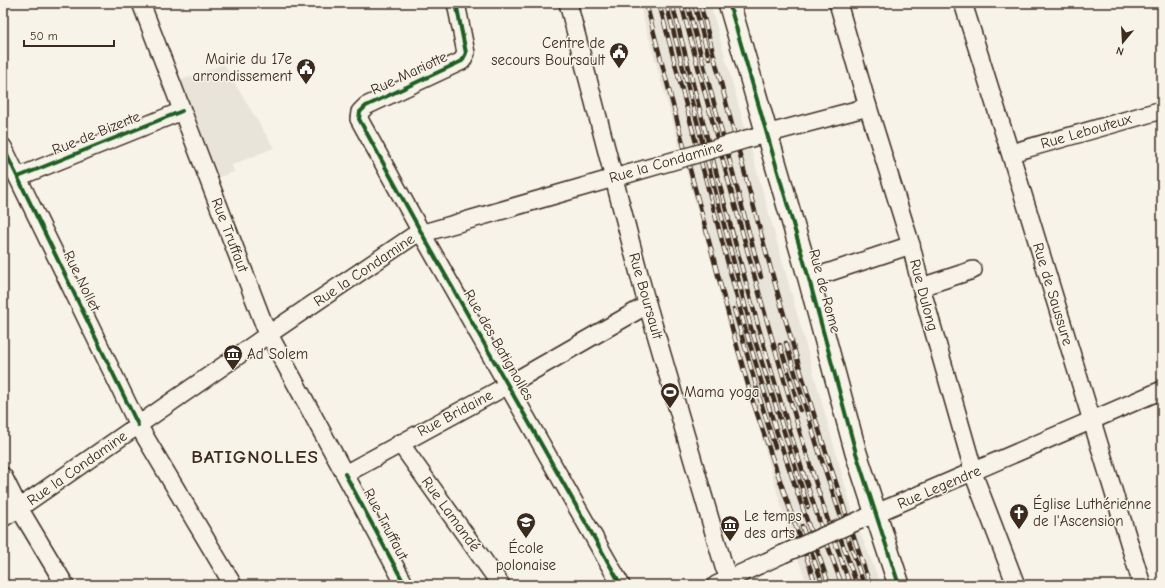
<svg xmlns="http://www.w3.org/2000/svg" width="1165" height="588" font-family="'Comic Neue',sans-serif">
  <rect width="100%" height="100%" fill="#f7f3e8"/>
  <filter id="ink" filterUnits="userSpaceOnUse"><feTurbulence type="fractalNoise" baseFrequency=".025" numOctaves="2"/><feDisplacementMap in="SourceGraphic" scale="8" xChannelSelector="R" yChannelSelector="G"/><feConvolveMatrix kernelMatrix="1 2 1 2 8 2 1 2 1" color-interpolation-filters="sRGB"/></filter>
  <g filter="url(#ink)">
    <g fill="#e9e4d9">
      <path d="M639,3h71l144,514 27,68h-73l-15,-37z"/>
      <path d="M224,64l5,10 45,74 -42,17 2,7 -15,5 -38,-97z"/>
    </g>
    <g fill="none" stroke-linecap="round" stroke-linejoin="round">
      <defs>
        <g id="minor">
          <path d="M141,3l124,324 140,258"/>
          <path d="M456,3l10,50 -4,8 -96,45 -6,6 -1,7 67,122 195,344"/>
          <path d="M568,3l76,290 80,274 10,18"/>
          <path d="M838,3l30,104 43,138 10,42 50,175 2,11 43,112"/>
          <path d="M963,3l50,159 129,423"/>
          <path d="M747,139l121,-32"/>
          <path d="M3,147l135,278 95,160"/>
          <path d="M1011,153l151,-43"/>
          <path d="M18,177l164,-66"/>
          <path d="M809,279l102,-34"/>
          <path d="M921,287l52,-17"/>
          <path d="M400,443l101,142"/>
          <path d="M345,474l163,-89 139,-80"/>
          <path d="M3,476l16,32 46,77"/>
          <path d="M3,518l16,-10 250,-174 144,-98 270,-78"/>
          <path d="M865,518l297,-128"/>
          <path d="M716,585l67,-31"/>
        </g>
        <path id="major" d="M729,3l80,276 47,174 43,132"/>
      </defs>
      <use href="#minor" stroke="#3b2a1e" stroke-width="20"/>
      <use href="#major" stroke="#3b2a1e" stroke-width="24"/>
      <use href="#minor" stroke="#f7f3e8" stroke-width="17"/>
      <use href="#major" stroke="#f7f3e8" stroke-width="21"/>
      <defs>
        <g id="rail">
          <path d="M646,3l87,329 19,67 64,186"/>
          <path d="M659,3l86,325 31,102 53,155"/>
          <path d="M666,3l85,325 57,179"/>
          <path d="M672,3c51,196 100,392 170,582"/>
          <path d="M681,3c52,195 102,392 169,582"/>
          <path d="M687,3l74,274"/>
          <path d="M694,3l15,55"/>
          <path d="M700,3c28,105 54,211 85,315 26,90 55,179 85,267"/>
          <path d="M734,309l25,87 16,51"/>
          <path d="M786,343l34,112 44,130"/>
          <path d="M780,345l20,65"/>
          <path d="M802,526l21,59"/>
          <path d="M837,528l20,57"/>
        </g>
      </defs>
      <use href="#rail" stroke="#3b2a1e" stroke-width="4.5"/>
      <use href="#rail" stroke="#f7f3e8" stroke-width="3" stroke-dasharray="9" stroke-linecap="butt"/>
      <defs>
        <g id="minor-bridge">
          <path d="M683,158l64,-19"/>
          <path d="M783,554l77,-34"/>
        </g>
      </defs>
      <use href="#minor-bridge" stroke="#3b2a1e" stroke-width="20" stroke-linecap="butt"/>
      <use href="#minor-bridge" stroke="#f7f3e8" stroke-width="17"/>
      <defs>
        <g id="cycleway">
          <path d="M456,3l10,50 -4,8 -96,45 -6,6 -1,7 67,122 195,344"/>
          <path d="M729,3l80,276 47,174 43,132"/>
          <path d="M3,147l135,278"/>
          <path d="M18,177l164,-66"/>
          <path d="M345,474l60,111"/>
        </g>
      </defs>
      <use href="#cycleway" stroke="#f7f3e8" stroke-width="6"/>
      <use href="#cycleway" stroke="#1b5e20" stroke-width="4"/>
    </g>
  </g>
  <defs>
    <symbol id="civic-pin" viewBox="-11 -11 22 30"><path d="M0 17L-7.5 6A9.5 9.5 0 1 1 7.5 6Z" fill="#3b2a1e" stroke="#f7f3e8"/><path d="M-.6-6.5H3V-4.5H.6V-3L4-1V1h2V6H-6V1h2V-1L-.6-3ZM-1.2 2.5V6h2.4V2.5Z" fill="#fff"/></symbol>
    <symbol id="museum-pin" viewBox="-11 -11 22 30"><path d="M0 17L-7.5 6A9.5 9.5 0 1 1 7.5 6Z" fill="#3b2a1e" stroke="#f7f3e8"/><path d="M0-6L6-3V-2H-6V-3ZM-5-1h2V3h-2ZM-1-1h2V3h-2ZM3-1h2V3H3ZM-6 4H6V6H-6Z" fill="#fff"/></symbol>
    <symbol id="stadium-pin" viewBox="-11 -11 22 30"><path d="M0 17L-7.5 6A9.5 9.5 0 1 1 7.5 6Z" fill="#3b2a1e" stroke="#f7f3e8"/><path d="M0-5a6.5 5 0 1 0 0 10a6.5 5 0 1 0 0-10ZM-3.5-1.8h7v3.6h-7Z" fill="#fff"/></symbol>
    <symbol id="church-pin" viewBox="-11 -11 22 30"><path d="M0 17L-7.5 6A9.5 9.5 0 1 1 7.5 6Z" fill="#3b2a1e" stroke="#f7f3e8"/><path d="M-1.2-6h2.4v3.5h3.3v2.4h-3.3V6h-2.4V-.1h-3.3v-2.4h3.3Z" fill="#fff"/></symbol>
    <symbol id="school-pin" viewBox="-11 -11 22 30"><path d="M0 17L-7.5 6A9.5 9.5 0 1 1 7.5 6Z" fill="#3b2a1e" stroke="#f7f3e8"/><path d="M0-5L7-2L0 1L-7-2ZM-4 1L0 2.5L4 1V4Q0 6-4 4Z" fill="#fff"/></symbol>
  </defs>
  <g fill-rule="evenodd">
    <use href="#civic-pin" x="608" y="41" width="22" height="30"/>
    <use href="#civic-pin" x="295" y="57" width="22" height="30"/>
    <use href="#museum-pin" x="222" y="343" width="22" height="30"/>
    <use href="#stadium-pin" x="659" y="381" width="22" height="30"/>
    <use href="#church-pin" x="1008" y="502" width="22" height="30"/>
    <use href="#school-pin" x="515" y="511" width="22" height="30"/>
    <use href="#museum-pin" x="719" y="514" width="22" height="30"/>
  </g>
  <g text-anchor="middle" stroke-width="3" stroke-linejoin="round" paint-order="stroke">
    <g font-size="15" fill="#3b2a1e" stroke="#f7f3e8" text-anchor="start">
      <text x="605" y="48" text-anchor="end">Centre de<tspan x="605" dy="17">secours Boursault</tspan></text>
      <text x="292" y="64" text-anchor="end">Mairie du 17e<tspan x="292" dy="17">arrondissement</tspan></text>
      <text x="247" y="359">Ad Solem</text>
      <text x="684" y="397">Mama yoga</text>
      <text x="1033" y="509">Église Luthérienne<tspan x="1033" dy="17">de l'Ascension</tspan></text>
      <text x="744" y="521">Le temps<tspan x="744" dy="17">des arts</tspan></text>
      <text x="526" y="553" text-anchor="middle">École<tspan x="526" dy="17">polonaise</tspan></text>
    </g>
    <g font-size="15" fill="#3b2a1e" stroke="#f7f3e8">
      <text transform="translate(409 73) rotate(-25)" y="5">Rue Mariotte</text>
      <text transform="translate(1086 131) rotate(-16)" y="5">Rue Lebouteux</text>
      <text transform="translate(96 133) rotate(-22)" y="5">Rue de Bizerte</text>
      <text transform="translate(666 162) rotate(-16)" y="5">Rue la Condamine</text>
      <text transform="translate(230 235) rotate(69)" y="5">Rue Truffaut</text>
      <text transform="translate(364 270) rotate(-34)" y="5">Rue la Condamine</text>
      <text transform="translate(82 281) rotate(64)" y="5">Rue Nollet</text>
      <text transform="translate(825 291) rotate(75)" y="5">Rue de Rome</text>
      <text transform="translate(1053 294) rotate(73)" y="5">Rue de Saussure</text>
      <text transform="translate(924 295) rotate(75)" y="5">Rue Dulong</text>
      <text transform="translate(646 296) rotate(74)" y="5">Rue Boursault</text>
      <text transform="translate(499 345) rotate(60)" y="5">Rue des Batignolles</text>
      <text transform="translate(455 413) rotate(-28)" y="5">Rue Bridaine</text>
      <text transform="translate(77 468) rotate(-35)" y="5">Rue la Condamine</text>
      <text transform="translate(939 487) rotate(-23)" y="5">Rue Legendre</text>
      <text transform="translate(451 514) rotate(54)" y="5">Rue Lamandé</text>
      <text transform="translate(386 524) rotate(62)" y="5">Rue Truffaut</text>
    </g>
    <g font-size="19" font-weight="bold" letter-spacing="1" fill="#3b2a1e" stroke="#f7f3e8">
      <text x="255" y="463">BATIGNOLLES</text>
    </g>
  </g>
  <rect width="1165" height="588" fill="none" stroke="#f7f3e8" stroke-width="16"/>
  <rect x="8" y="8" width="1149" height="572" fill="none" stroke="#3b2a1e" stroke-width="1.5" filter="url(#ink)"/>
  <g transform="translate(1123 42) rotate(198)" stroke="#f7f3e8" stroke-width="3" paint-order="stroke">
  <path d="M0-3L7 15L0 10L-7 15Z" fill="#3b2a1e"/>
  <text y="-6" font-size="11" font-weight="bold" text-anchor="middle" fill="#3b2a1e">N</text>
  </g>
  <path d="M24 40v6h90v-6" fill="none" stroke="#3b2a1e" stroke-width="2"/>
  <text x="30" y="40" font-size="12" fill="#3b2a1e" stroke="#f7f3e8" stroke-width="3" paint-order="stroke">50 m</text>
</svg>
